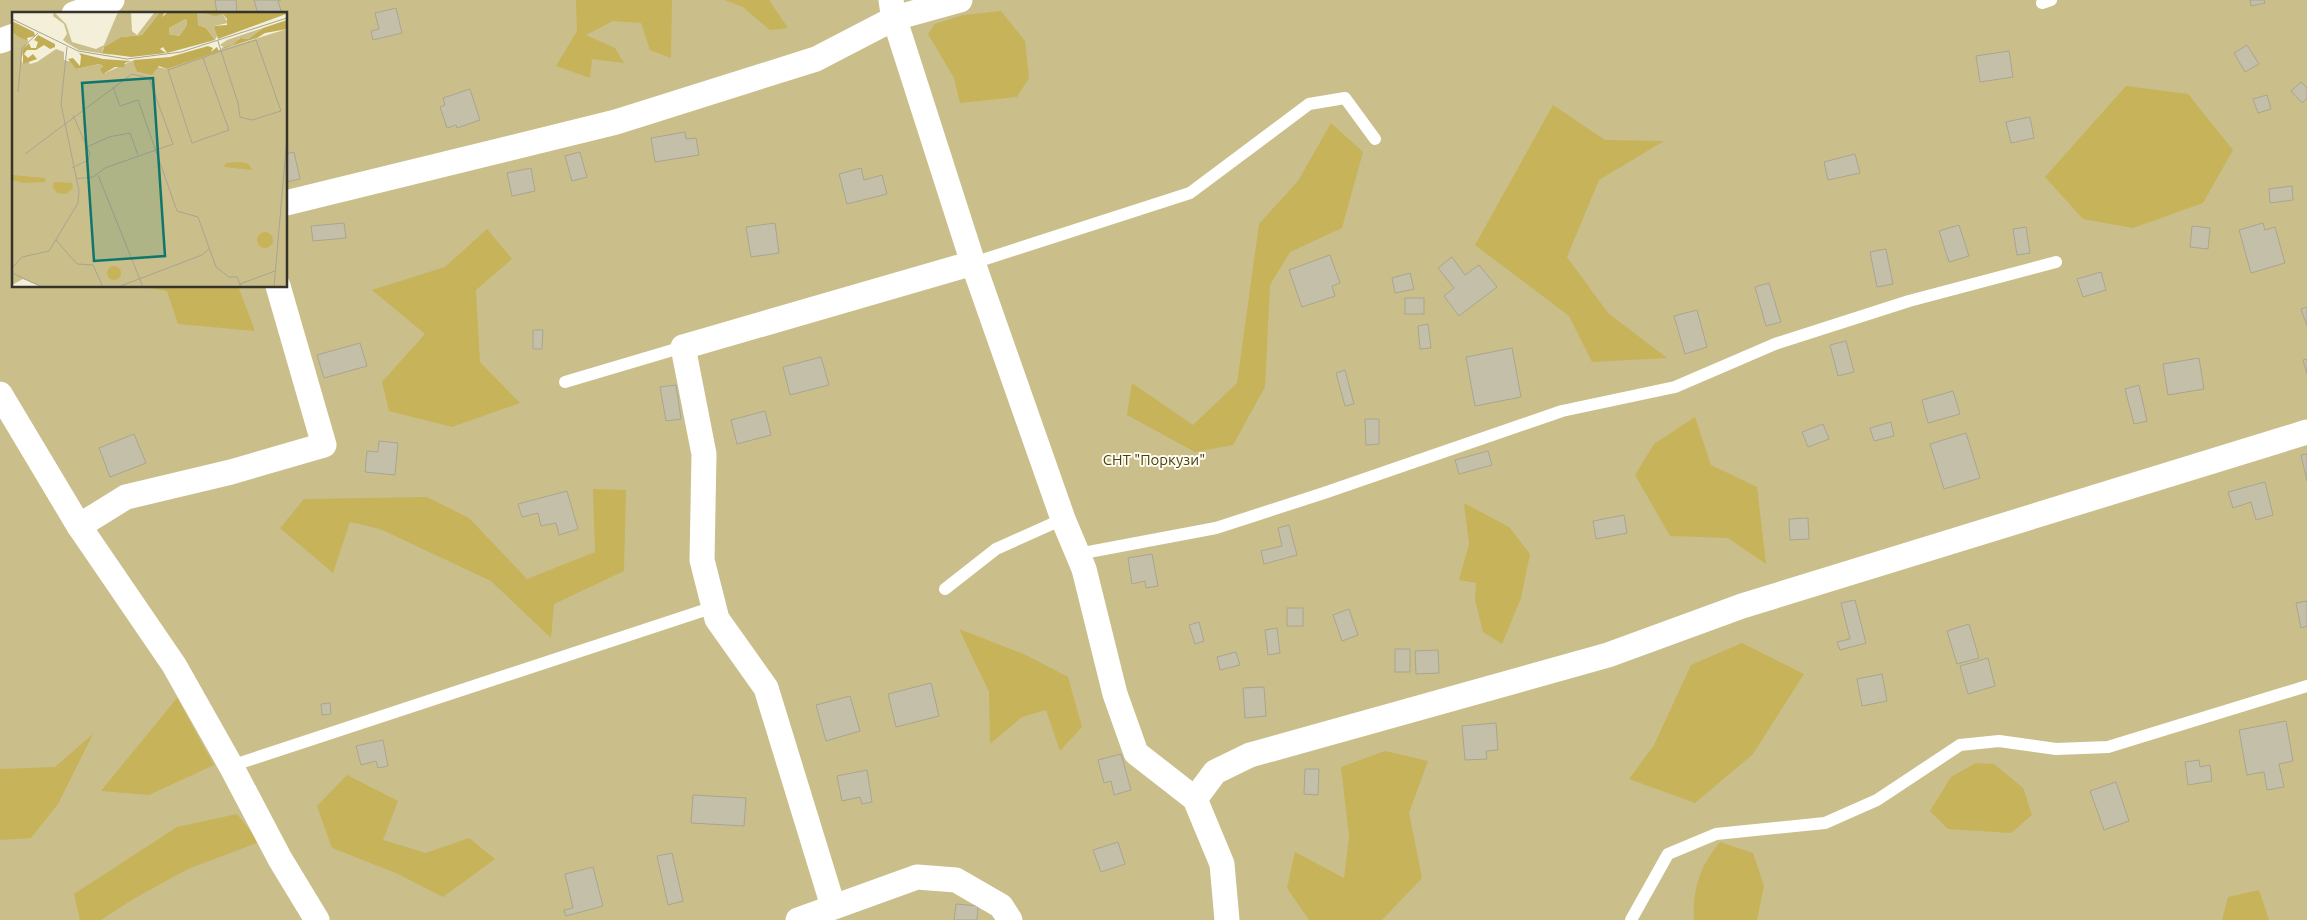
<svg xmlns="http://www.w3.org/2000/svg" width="2307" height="920" font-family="Ubuntu,sans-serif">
  <rect width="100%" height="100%" fill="#f4efd8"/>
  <path fill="#cabf8a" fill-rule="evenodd" d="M0,0h2307v920h-2307zM14,14h272v272h-272z"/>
  <g fill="#c6b35a">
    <path d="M576,0h96l-1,58 -21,-8 -9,-27 -28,-2 -27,14 29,13 9,15 -32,-4 -2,19 -34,-12 21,-35z"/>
    <path d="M725,0h44l19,28 -18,2 -27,-23z"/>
    <path d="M1001,11l24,30 4,37 -12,19 -57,6 -6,-25 -26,-44 7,-10 28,-9z"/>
    <path d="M2126,86l62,8 45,56 -30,53 -70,25 -50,-9 -38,-42z"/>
    <path d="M1553,105l52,35 59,1 -65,39 -32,77 41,56 59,45 -75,4 -23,-46 -94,-71z"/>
    <path d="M1331,123l32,29 -21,76 -52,24 -20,33 -5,102 -32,58 -38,7 -68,-37 5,-32 61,42 44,-42 22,-159 39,-43z"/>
    <path d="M487,229l25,30 -36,31 4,72 40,41 -68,24 -63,-16 -7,-29 43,-48 -53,-44 73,-23z"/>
    <path d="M135,286h103l17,45 -77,-7 -11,-33z"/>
    <path d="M1695,417l16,48 46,22 9,77 -38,-26 -58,-2 -35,-61 19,-31z"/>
    <path d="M593,489l33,1 -2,81 -70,33 -3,34 -60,-57 -111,-52 -30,-7 -17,51 -53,-45 24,-29 123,-2 42,21 58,61 68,-27z"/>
    <path d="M1464,503l45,24 21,27 -9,44 -19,46 -19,-12 -8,-32 1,-17 -17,-3 10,-36z"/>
    <path d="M959,629l67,26 42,22 14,50 -22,24 -14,-41 -24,7 -32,27 -1,-52z"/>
    <path d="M1742,643l62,31 -51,80 -58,49 -66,-24 25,-34 37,-80z"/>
    <path d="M177,698l37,67 -65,30 -48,-4z"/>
    <path d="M93,734l-35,70 -27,34 -31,2v-71l55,-2z"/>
    <path d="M1385,751l43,10 -19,52 13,65 -40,42h-73l-22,-32 8,-36 49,26 5,-41 -8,-70z"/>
    <path d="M1976,763l18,1 29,24 9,27 -21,18 -63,-4 -18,-18 21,-34z"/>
    <path d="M347,775l51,26 -15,39 43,13 43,-15 26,21 -52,38 -47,-24 -64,-25 -15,-42z"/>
    <path d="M237,814l22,28 -71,27 -53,29 -34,22h-21l-6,-26 103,-67z"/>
    <path d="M1720,842l33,11 11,33 -7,34h-63c-2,-31 6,-54 26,-78z"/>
    <path d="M2259,890l10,30h-47l6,-23z"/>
  </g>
  <g fill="#c4bfa9" stroke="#a9a58f">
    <path d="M215,0h21l1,14h-20z"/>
    <path d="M254,0h27l-3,1 4,13h-24z"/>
    <path d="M2250,0h14l1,3 -14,3z"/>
    <path d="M396,8l6,25 -29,7 -2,-9 8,-2 -4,-16z"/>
    <path d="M2247,45l12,19 -14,8 -11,-19z"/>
    <path d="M2009,51l4,26 -33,5 -4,-26z"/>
    <path d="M2301,82l6,6v10l-5,5 -11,-12z"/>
    <path d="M470,89l10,31 -23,8 -1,-3 -9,3 -7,-21 5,-2 -2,-7z"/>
    <path d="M2267,95l4,14 -13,4 -5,-14z"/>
    <path d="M2030,117l4,21 -23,5 -5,-21z"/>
    <path d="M685,132l1,7 10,-1 3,17 -44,7 -4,-24z"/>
    <path d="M294,152l6,27 -14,3v-28z"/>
    <path d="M580,152l7,25 -15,4 -7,-25z"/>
    <path d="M1855,154l5,19 -32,7 -4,-18z"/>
    <path d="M531,168l4,23 -23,5 -5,-23z"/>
    <path d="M861,168l3,12 18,-5 5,19 -40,10 -8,-30z"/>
    <path d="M2292,186l1,14 -23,3 -1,-14z"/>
    <path d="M344,223l2,15 -33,3 -2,-15z"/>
    <path d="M775,223l4,30 -28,4 -5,-30z"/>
    <path d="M2263,223l2,7 10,-3 10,36 -34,10 -12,-43z"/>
    <path d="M1959,225l10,31 -20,6 -10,-31z"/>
    <path d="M2192,226l18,2 -2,21 -18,-2z"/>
    <path d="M2026,227l4,26 -13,2 -4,-26z"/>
    <path d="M1886,249l7,35 -16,3 -7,-35z"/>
    <path d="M1330,255l10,28 -8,3 3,10 -33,11 -13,-37z"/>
    <path d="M1452,257l13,18 14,-10 18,22 -38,29 -15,-20 10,-8 -16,-20z"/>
    <path d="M2101,272l5,18 -23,7 -6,-18z"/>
    <path d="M1410,273l4,16 -19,4 -3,-15z"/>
    <path d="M1769,283l12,39 -15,4 -11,-39z"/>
    <rect x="1405" y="298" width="19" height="16"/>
    <path d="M2307,307v19l-6,-17z"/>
    <path d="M1697,310l10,37 -22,7 -11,-38z"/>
    <path d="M1428,324l3,24 -11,1 -2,-23z"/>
    <path d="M533,330h10l-1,19h-9z"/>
    <path d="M1846,341l8,31 -16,4 -8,-31z"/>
    <path d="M360,343l7,23 -43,12 -7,-23z"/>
    <path d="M1512,348l9,49 -46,9 -9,-49z"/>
    <path d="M821,357l8,28 -39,10 -7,-28z"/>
    <path d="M2199,358l5,31 -36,6 -5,-31z"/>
    <path d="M2307,359v15l-4,-14z"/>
    <path d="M1345,370l9,34 -9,2 -9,-33z"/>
    <path d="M676,385l5,34 -15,2 -6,-34z"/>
    <path d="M2139,385l8,36 -13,3 -9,-35z"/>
    <path d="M1953,391l7,23 -32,9 -6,-23z"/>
    <path d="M765,411l6,24 -34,9 -6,-24z"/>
    <path d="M1365,419h14v25l-13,1z"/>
    <path d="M1891,422l3,14 -20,5 -4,-13z"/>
    <path d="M1823,424l6,15 -21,8 -6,-15z"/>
    <path d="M1966,433l14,45 -36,11 -14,-45z"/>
    <path d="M134,434l12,29 -36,14 -11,-29z"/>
    <path d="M379,441l19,2 -3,32 -30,-3 2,-21 11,1z"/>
    <path d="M1488,451l4,14 -33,9 -4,-14z"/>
    <path d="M2307,454v27l-6,-26z"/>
    <path d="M2265,482l8,33 -17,5 -5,-18 -18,6 -5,-16z"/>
    <path d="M567,491l11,38 -19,6 -3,-12 -15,3 -3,-13 -16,4 -4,-13z"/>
    <path d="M1624,515l3,18 -31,6 -3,-18z"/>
    <path d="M1808,518l1,21 -19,1 -1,-21z"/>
    <path d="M1289,525l8,30 -33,9 -3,-13 21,-5 -4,-18z"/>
    <path d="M1152,554l6,32 -12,2 -1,-7 -13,3 -4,-26z"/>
    <path d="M1855,600l11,43 -26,7 -3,-8 13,-3 -9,-36z"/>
    <path d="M2307,601v25l-6,2 -5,-25z"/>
    <rect x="1287" y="608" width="16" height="18"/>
    <path d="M1349,609l9,26 -16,6 -9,-26z"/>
    <path d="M1199,622l5,19 -9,3 -6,-19z"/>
    <path d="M1969,624l10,34 -22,6 -10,-33z"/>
    <path d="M1277,628l3,25 -12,2 -3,-25z"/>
    <rect x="1395" y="649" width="15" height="23"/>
    <path d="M1438,650l1,23 -23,1 -1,-23z"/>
    <path d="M1236,652l4,13 -20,5 -3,-13z"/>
    <path d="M1988,658l7,28 -27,8 -8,-28z"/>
    <path d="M1882,674l5,27 -25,5 -5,-27z"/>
    <path d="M931,683l8,33 -43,11 -8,-33z"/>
    <path d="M1264,687l2,29 -21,2 -2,-30z"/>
    <path d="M850,696l10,35 -34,10 -10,-36z"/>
    <path d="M330,703l1,11 -9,1 -1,-11z"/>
    <path d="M2286,721l7,40 -14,3 5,23 -17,3 -3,-18 -17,3 -8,-45z"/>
    <path d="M1496,723l2,27 -12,1 1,8 -22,1 -3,-34z"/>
    <path d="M383,740l5,26 -10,2 -2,-7 -15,4 -5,-19z"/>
    <path d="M1121,754l10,36 -17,5 -3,-14 -7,2 -6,-23z"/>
    <path d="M2199,760l1,7 10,-2 2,16 -24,4 -3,-23z"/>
    <path d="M1305,769h14l-1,26 -14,-1z"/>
    <path d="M867,770l5,32 -10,2 -2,-7 -18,4 -5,-25z"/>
    <path d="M2116,782l13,39 -25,9 -14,-39z"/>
    <path d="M693,795l53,3 -2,28 -53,-3z"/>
    <path d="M1118,842l7,22 -24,8 -8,-22z"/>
    <path d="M672,853l11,48 -15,4 -11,-49z"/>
    <path d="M593,867l10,39 -37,10 -2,-6 9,-2 -8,-34z"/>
    <path d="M956,904l22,2 -1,14h-23z"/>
  </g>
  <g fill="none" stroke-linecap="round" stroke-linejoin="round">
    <g stroke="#fff" stroke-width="12">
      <path d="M2042,3l9,-3"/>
      <path d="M973,263l217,-70 119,-89 36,-6 30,41"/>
      <path d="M565,382l118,-35"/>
      <path d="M1078,554l138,-26 108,-35 238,-82 113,-24 100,-43 134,-43 147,-39"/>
      <path d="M945,589l51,-40 67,-30"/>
      <path d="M231,766l483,-159"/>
      <path d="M1631,920l37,-66 48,-20 109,-11 52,-23 83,-55 39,-4 57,8 52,-2 199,-61"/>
    </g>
    <g stroke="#fff" stroke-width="25">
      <path d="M891,0l2,14 80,249 90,256 21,50 31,125 21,59 59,46 27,65 5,56"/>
      <path d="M74,14l38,-14"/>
      <path d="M0,41l14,-5"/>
      <path d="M286,203l330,-81 200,-63 79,-41 65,-18"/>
      <path d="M0,394l79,132 95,139 57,101 49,93 37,61"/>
      <path d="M79,526l47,-29 105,-25 93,-27 -46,-159"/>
      <path d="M1195,799l20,-27 35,-17 358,-100 134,-49 565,-174"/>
      <path d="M833,906l-67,-218 -49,-69 -15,-59 2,-106 -21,-107 290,-84"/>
      <path d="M798,920l119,-43 39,3 45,26 9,14"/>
    </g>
  </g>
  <g text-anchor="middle" stroke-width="4" stroke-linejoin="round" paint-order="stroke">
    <g font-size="15" fill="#473f18" stroke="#fffcee">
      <text x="1154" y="465">СНТ "Поркузи"</text>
    </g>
  </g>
  <g transform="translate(12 12)">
    <rect width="275" height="275" fill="#f4efd8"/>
    <path d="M42,0l12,12 6,18 24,7 8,-4 14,-33h13l1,19 5,4 17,-22 6,-1 -18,23 -21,2 -18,11 -1,4 11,3 -34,-5 -12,-7 -4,-3 4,-6 -3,-10 -11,-8zM176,0l35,2 5,9 -14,3 4,8 -3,6 -9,-12 -8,-3 -3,-7 2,-4zM174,7l1,6 -8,11 -10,-2v-6zM251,16l-15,11 -9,-1 -3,6 -10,4 61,-19v258h-245l-19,-8 -11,6v-253l16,9 -7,18 2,5 4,-4 3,4 7,-2 19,-13 8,3v8l8,2 4,7 23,-5 4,2 -3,3 5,4 29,-13 3,12 15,2 6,-7 9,2 58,-21 -5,-3 7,-5z" fill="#cabf8a"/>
    <path d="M148,0h5l-3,5 6,-5 29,1 1,12 8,3 9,12 -48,13 -4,-6 -3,2 6,4 -35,4 -29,-4 2,-6 17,-10 21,-2zM174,7l1,6 -8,11 -10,-2v-6zM189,0h85v2l-68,25 -4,-13 13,-1v-6l-4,-5 -8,2zM275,8v9l-22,4 -8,5 -35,11 -1,-1 12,-3 7,-7 8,1 15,-11zM0,9l22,11 1,4 -8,2 1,3 -9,-4 -7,-5zM26,23l17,9v3l-5,2 -6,-4 -8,5h-9l-3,4 4,4 5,-4 4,5 -14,5v-15l6,-6 2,5h5l2,-6 -4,-2zM196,34l5,2 -2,4 6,-5 2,4 -52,18 -8,-3 -7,9 -15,-3 -3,-8v-4l36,-3zM67,41l24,6 28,2 -6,2 -1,4h-9l-12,7 -3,-5 3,-3 -4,-2 -23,5 -8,-10 5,-1 7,8 1,-10z" fill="#c0ad54" fill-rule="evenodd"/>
    <path d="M229,150l8,2 3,6 -28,-3 2,-4zM1,163l32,3 1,4 -22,1 -12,-3zM42,170l18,1 1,5 -7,6 -9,-1 -4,-5zM245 228a8 8 0 1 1 16 0a8 8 0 1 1-16 0ZM95 261a7 7 0 1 1 14 0a7 7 0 1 1-14 0Z" fill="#c6b35a"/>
    <path fill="none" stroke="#c6b35a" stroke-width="2.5" d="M191,0h20"/>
    <path fill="none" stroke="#a8a492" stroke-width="1" d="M0,7l66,32 49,8 54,-7 106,-34M191,46l26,72 -37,13 -24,-73 53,-19 35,-11 25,71 -29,9 -12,-3 -2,-14 -17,-52 -3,-10M101,75l7,19 18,-6 39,111 21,6 18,50 13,10h8l4,10M6,80l4,-44 16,-15M75,135l22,-10 21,-4 8,22M13,142l107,-80 17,4 24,66 -68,24 -12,9 -17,2M60,156l16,-8 2,-6 -17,-39M86,163l45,112M44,228l21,24 16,1 10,22M0,256l10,-11 27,-6 29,-48 1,-12 -18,-87 6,-57M0,261l30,14M228,272l35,-13M106,275l84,-32 7,-6M262,275l13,-149"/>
    <path fill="#0f766e" fill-opacity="0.15" stroke="#0f766e" stroke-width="2.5" d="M141,66l12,178 -71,5 -12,-178z"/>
    <rect width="275" height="275" fill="none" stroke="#35332a" stroke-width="2.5"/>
  </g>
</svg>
